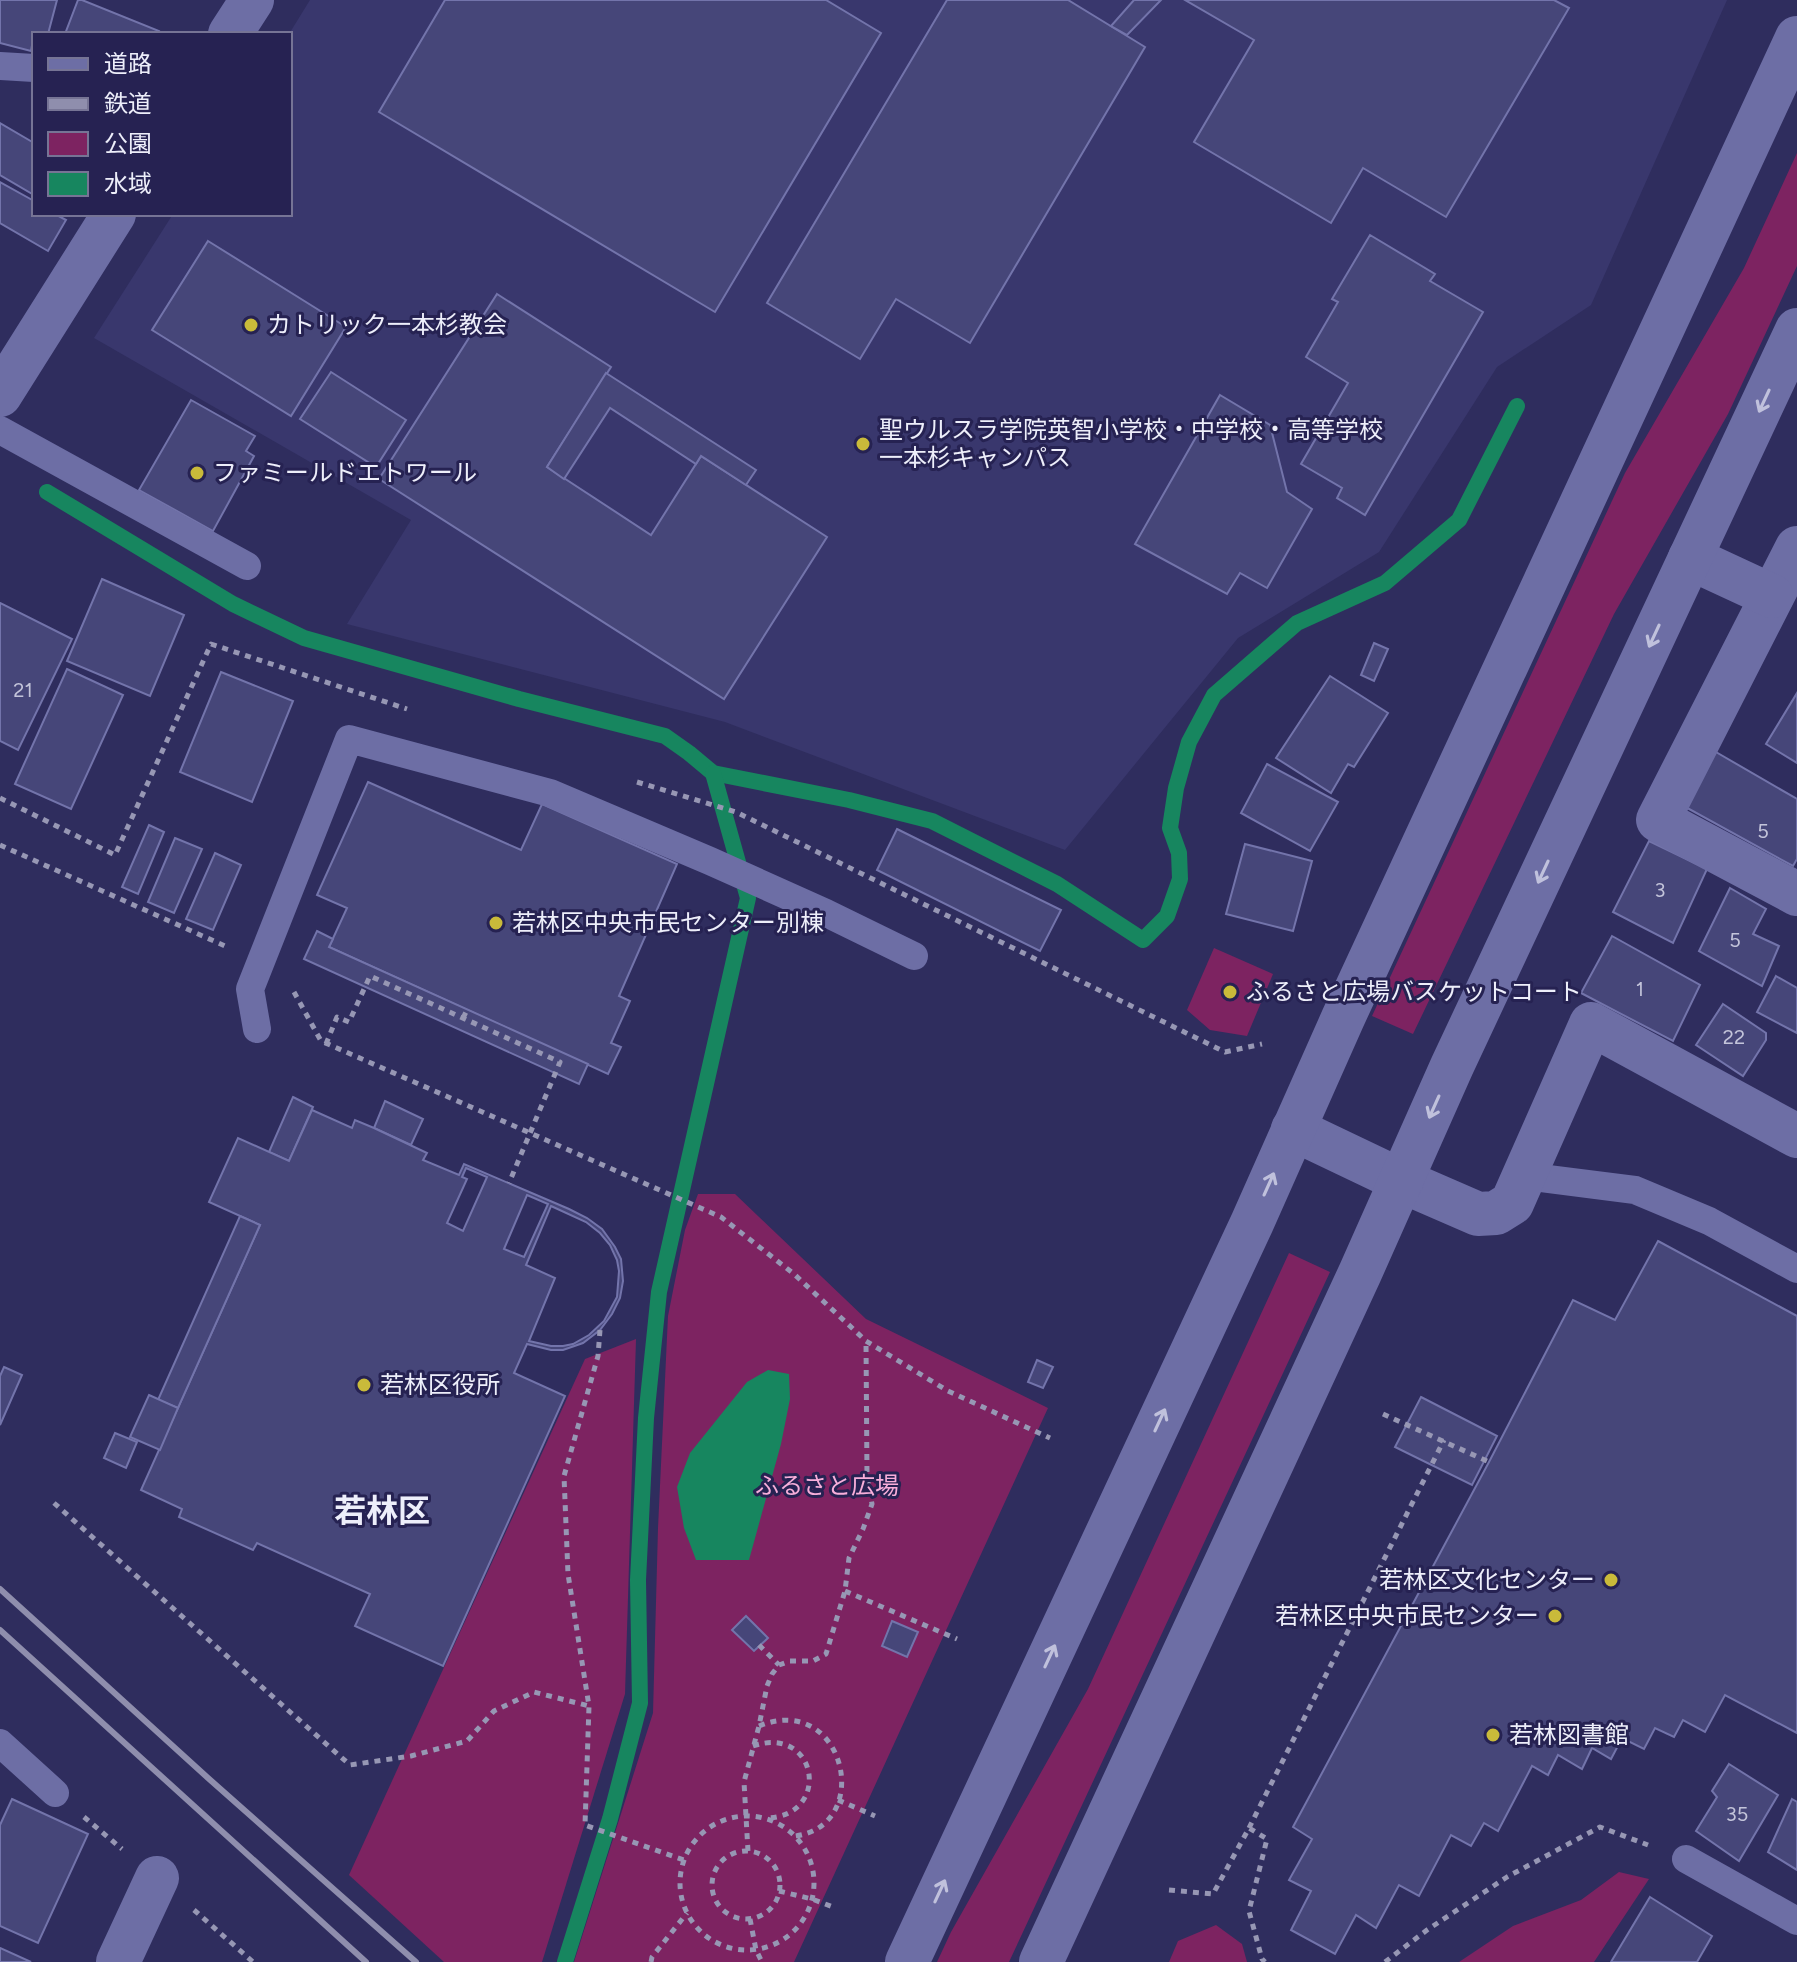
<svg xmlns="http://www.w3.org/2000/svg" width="1797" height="1962" font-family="Figtree,'Noto Sans JP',sans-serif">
  <rect width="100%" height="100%" fill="#2f2d5e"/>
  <path fill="#39376d" d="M310,0h1417l-136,305 -94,62 -118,185 -141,86 -173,212 -340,-128 -378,-98 64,-104 -317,-182 79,-124h117v-180h-1z"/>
  <g fill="#7d2361">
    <path d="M1797,153v113l-69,148 -114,200 -201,420 -41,-18 253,-543 119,-205z"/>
    <path d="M1214,948l59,26 -26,62 -37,-6 -23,-20z"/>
    <path d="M698,1194h37l131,125 182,89 -254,554h-220l79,-249 5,-185 10,-212 17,-86z"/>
    <path d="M1289,1253l41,19 -321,690h-72l14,-30 137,-243z"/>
    <path d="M636,1339l-11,355 -83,268h-98l-95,-87 236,-516z"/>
    <path d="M1619,1872l30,7 -55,83h-135l54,-36 68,-26z"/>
    <path d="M1216,1925l26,19 5,18h-78l9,-21z"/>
  </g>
  <path fill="#17865f" d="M768,1370l21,4 1,25 -9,45 -32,116h-53l-12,-32 -7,-41 13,-34 57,-71z"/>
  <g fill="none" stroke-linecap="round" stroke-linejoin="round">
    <g stroke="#17865f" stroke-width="16">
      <path d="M47,492l186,112 71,34 215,61 146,37 24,17 24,20 136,27 83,21 125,63 86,56 24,-24 13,-37 -1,-26 -9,-25 6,-40 13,-46 25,-47 83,-72 88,-40 74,-63 58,-114"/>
      <path d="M565,1962l45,-143 30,-116 -2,-123 8,-162 13,-126 89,-394 -35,-125"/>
    </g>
  </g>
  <g fill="#464679" stroke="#7374ab" stroke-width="2" fill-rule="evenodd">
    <path d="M0,0h57l-9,34h-14l-3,17 -31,-8z"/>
    <path d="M78,0h4l77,31 -1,3h-93z"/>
    <path d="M445,0h381l55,33 -166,279 -336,-200z"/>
    <path d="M947,0h121l77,47 -175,296 -74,-44 -36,60 -93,-56z"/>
    <path d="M1134,0h27l-34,35 -16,-9z"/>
    <path d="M1185,0h369l15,8 -123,209 -83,-49 -32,55 -137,-81 60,-102z"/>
    <path d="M0,123l34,20v52l-34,-20z"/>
    <path d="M0,182l34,19v13h21l11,6 -18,31 -48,-28z"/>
    <path d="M1370,235l65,39 -5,7 53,31 -118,203 -28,-17 5,-10 -41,-24 47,-81 -42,-26 32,-55 -6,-3z"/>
    <path d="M208,241l138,86 -55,89 -139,-86z"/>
    <path d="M497,294l114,73 -64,100 104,68 50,-79 126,81 -103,162 -345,-220z"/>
    <path d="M331,372l75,48 -30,47 -76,-48z"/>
    <path d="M606,373l150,97 -10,15 -45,-29 -5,8 -86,-56 -46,71 -17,-12z"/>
    <path d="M1220,395l50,30 17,67 25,17 -45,79 -27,-15 -13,21 -92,-50z"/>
    <path d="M191,400l64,36 -9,15 8,5 -41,75 -74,-41z"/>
    <path d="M102,579l82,36 -34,81 -83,-35z"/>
    <path d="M0,603l72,36 -54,111 -18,-9z"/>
    <path d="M1374,643l14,6 -14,32 -13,-6z"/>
    <path d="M67,669l56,26 -52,114 -56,-25z"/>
    <path d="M221,672l72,29 -41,101 -72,-30z"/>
    <path d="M1330,676l58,37 -34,54 -6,-3 -17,29 -55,-35z"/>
    <path d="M1797,693v70l-31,-19z"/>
    <path d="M1709,748l88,51v60l-4,7 -113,-62z"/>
    <path d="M1267,764l71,38 -28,49 -69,-38z"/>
    <path d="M368,782l153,68 21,-46 135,60 -58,132 11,5 -19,42 10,4 -13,27 -279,-127 18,-39 -30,-13z"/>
    <path d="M149,825l15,7 -26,62 -16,-7z"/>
    <path d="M897,829l164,81 -21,41 -163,-81z"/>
    <path d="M175,838l27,11 -28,64 -26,-11z"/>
    <path d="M1649,841l58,28 -34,74 -60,-31z"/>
    <path d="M1245,844l67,17 -19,70 -67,-17z"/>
    <path d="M215,853l26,12 -28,65 -27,-11z"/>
    <path d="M1730,888l36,21 -13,25 26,12 -17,40 -63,-35z"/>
    <path d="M317,931l16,8 -4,8 259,117 -9,20 -275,-125z"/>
    <path d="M1612,936l88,49 -27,56 -92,-48z"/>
    <path d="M1776,976l21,12v45l-40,-21z"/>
    <path d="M1723,1004l43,29v7l-23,36 -47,-31z"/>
    <path d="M293,1097l20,10 -24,54 -20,-9z"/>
    <path d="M385,1101l38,18 -12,26 -37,-17z"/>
    <path d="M312,1110l40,18 3,-8 19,8 53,25 -4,7 36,15 5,-11 105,45 18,9 15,11 13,18 6,12 2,22 -3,17 -8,16 -12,16 -17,13 -20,7h-12l-24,-6 -13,29 51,23 -122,270 -88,-40 15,-32 -113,-51 -4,7 -74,-33 3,-8 -41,-19 119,-265 -51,-23 29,-64 51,23zM466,1168l21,9 -24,54 -16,-8 20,-44 -5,-2zM527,1195l21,9 -24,53 -20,-8zM551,1206l35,16 14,11 10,12 7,15 2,11 -2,26 -13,24 -15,14 -16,9 -10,2h-12l-22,-5 26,-63 -29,-13z"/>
    <path d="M240,1216l20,9 -82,183 -20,-8z"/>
    <path d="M1658,1241l139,75v417l-72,-38 -20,37 -22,-12 -9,17 -19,-9 -11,21 -22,-11 -11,21 -19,-11 -10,21 -24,-14 -10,20 -16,-9 -34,65 -14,-8 -13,23 -20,-11 -32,61 -20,-11 -23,43 -20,-13 -21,39 -44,-24 20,-39 -22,-11 23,-41 -19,-12 196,-365 84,-162 42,20z"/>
    <path d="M1037,1360l16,7 -10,21 -15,-6z"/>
    <path d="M4,1367l18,8 -22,50v-49z"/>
    <path d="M149,1395l29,13 -18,42 -30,-13z"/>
    <path d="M1421,1397l76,39 -25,49 -77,-38z"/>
    <path d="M115,1433l22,9 -11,26 -22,-10z"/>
    <path d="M746,1616l22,22 -14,13 -22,-21z"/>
    <path d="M892,1621l26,11 -11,25 -25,-11z"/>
    <path d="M1729,1764l49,31 -39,66 -43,-30 21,-34 -5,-6z"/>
    <path d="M12,1799l76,35 -50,109 -38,-17v-101z"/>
    <path d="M1792,1799l5,3v68l-29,-18z"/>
    <path d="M1650,1897l62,39 -15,26h-86z"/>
    <path d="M0,1948l31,14h-31z"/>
  </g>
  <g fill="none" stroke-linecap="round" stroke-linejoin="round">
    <g stroke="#9797b4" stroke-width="5" stroke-dasharray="6 6" stroke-linecap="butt">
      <path d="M637,782l99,30 489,240 37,-8"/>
      <path d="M0,798l115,57 96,-211 196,65"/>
      <path d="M0,845l225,101"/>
      <path d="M294,992l27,49 400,176 73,57 72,67 82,50 102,47"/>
      <path d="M463,1018l4,-8"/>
      <path d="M326,1044l11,-27 12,5 21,-46 190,86 -51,121"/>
      <path d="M600,1330l-2,26 -34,120 4,98 21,132 -4,119 99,35"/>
      <path d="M1383,1414l106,48"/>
      <path d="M54,1503l296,262 61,-9 56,-15 27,-30 40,-19 55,14"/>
      <path d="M845,1591l112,48"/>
      <path d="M759,1645l20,20"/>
      <path d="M759,1726c86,-35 116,100 36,110"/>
      <path d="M753,1746c65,-22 79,70 14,72"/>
      <path d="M838,1800l37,16"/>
      <circle cx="747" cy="1883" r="67"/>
      <path d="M84,1817l38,32"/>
      <path d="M1249,1828l195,-388"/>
      <path d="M748,1851l-4,-69 15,-56 8,-40 5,-12 7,-9 11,-4h23l13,-7 19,-63 4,-33 14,-29 9,-25 -5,-27 -1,-136"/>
      <circle cx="746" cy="1885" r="34"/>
      <path d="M1169,1890l44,4 36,-66 18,11 -18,72 13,48 3,3"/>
      <path d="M779,1891l33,8 21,8"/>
      <path d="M194,1910l59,52"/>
      <path d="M750,1919l6,31 6,12"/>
      <path d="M651,1962l1,-5 35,-44"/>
      <path d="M1385,1962l42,-32 80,-53 93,-50 48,18"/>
    </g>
    <g stroke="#6d6ea5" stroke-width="28">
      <path d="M0,66l34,2"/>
      <path d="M0,430l247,136"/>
      <path d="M257,1029l-7,-40 99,-250 201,54 160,68 116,52 88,43"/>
      <path d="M1524,1176l111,14 74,31 88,48"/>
      <path d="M0,1743l55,50"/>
      <path d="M1686,1859l111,62"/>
    </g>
    <g stroke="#6d6ea5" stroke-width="44">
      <path d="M1797,548l-139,272 139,74"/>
      <path d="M1690,558l82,38"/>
      <path d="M1402,1181l76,33 18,-1 16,-10 79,-179 206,112"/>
      <path d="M118,1962l39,-84"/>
    </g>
    <g stroke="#6d6ea5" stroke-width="44">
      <path d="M1293,1129l109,52"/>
      <path d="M907,1962l345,-739 91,-205 454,-980"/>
      <path d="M1041,1962l319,-689 92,-207 345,-736"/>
    </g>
    <g stroke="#6d6ea5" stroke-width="44">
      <path d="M230,34l22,-34"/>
      <path d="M0,395l114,-181"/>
    </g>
    <g stroke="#8f8ead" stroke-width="6">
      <path d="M0,1589l208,189 208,184"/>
      <path d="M0,1630l366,332"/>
    </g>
  </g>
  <defs><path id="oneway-shaft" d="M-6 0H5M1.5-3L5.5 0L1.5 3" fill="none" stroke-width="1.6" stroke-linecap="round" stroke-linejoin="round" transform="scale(2)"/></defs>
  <g stroke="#c0c1dc">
    <use href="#oneway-shaft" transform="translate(1764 401) rotate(115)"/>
    <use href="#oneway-shaft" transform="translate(1654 636) rotate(115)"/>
    <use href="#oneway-shaft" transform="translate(1543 872) rotate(115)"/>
    <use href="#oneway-shaft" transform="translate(1434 1107) rotate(114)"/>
    <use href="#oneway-shaft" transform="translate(1269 1184) rotate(-66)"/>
    <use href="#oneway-shaft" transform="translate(1160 1420) rotate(-65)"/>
    <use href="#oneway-shaft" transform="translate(1050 1656) rotate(-65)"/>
    <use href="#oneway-shaft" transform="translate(940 1891) rotate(-65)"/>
  </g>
  <g fill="#c9ba3a" stroke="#262252" stroke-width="3">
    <circle cx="251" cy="325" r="8"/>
    <circle cx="863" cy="444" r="8"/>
    <circle cx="197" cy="473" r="8"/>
    <circle cx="496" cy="923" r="8"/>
    <circle cx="1230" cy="992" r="8"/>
    <circle cx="364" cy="1385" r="8"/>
    <circle cx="1611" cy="1580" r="8"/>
    <circle cx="1555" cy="1616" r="8"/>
    <circle cx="1493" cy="1735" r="8"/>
  </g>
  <g text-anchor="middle" stroke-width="6" stroke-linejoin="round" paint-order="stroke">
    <g font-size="20" fill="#c3c4da">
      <text x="23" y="697">21</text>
      <text x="1763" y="838">5</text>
      <text x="1660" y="897">3</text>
      <text x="1735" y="947">5</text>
      <text x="1640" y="996">1</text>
      <text x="1734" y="1044">22</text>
      <text x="1737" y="1821">35</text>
    </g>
    <g font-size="24" fill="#edeefa" stroke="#262252" text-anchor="start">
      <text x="267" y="333">カトリック一本杉教会</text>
      <text x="879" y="438">聖ウルスラ学院英智小学校・中学校・高等学校<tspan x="879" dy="28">一本杉キャンパス</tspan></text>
      <text x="213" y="481">ファミールドエトワール</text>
      <text x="512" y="931">若林区中央市民センター別棟</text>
      <text x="1246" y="1000">ふるさと広場バスケットコート</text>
      <text x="380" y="1393">若林区役所</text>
      <text x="1595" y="1588" text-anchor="end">若林区文化センター</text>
      <text x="1539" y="1624" text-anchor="end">若林区中央市民センター</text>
      <text x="1509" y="1743">若林図書館</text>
    </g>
    <g font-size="24" fill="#f8aeda" stroke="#262252">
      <text x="827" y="1494">ふるさと広場</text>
    </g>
    <g font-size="32" font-weight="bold" fill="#edeefa" stroke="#262252">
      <text x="382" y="1522">若林区</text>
    </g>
  </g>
  <rect x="32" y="32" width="260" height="184" fill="#262252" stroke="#767495" stroke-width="2"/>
  <rect x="48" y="58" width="40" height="12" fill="#6d6ea5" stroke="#767495" stroke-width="2"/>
  <text x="104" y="72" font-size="24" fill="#edeefa">道路</text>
  <rect x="48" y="98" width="40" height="12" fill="#8f8ead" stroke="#767495" stroke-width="2"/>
  <text x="104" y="112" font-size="24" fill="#edeefa">鉄道</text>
  <rect x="48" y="132" width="40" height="24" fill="#7d2361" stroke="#767495" stroke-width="2"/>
  <text x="104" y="152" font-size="24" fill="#edeefa">公園</text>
  <rect x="48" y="172" width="40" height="24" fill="#17865f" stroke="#767495" stroke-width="2"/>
  <text x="104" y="192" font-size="24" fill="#edeefa">水域</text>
</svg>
